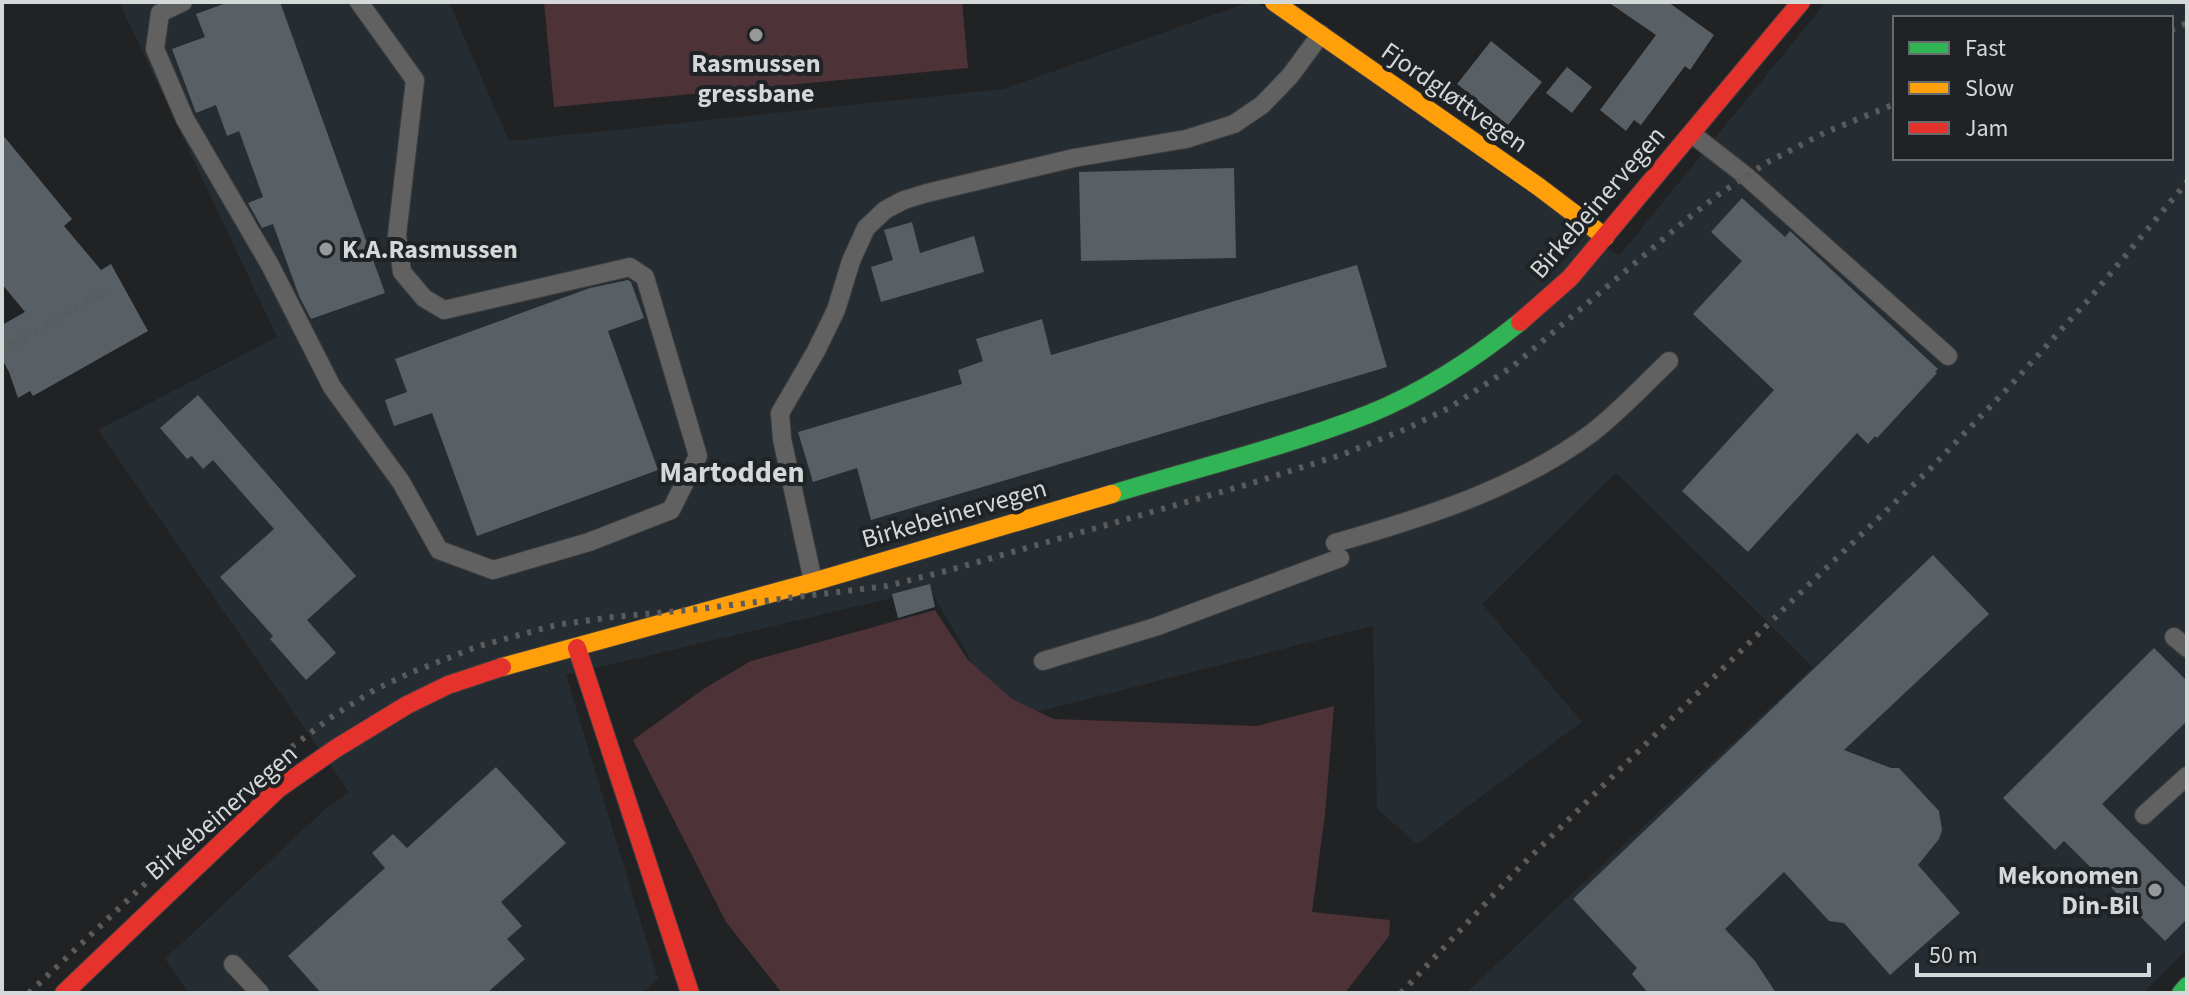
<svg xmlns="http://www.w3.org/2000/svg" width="2189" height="995" font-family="'Source Sans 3',sans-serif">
  <rect width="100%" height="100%" fill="#202224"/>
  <path fill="#262d32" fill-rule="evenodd" d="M119,2h330l60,139 494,-52 247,-87h7l362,254 207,-254h361v948l-44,43h-677l347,-326 -197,-194 -134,131 100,118 -165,122 -40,-35 -4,-183 -368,94 -75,-131 -364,86 92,304 -15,14h-454l-24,-34 158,-148 26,-19 -251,-362 179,-93zM1895,18h276v140h-276z"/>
  <g fill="#4d3238">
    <path d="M544,2h418l6,66 -414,39z"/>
    <path d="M935,610l33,50 44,39 42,20 203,7 77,-20 -9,108 -13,98 78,8 -1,16 -44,57h-563l-56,-71 -93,-182 72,-52 46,-27z"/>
  </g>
  <g fill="#596065">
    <path d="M229,2h51l105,291 -74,26 -12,-23 -26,-72 -11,4 -14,-25 15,-6 -24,-66 -12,5 -11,-31 -20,8 -24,-64 33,-12 -9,-23z"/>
    <path d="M1608,2h60l46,33 -24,35 -5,-4 -44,59 -7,-5 -8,11 -26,-21 56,-75z"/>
    <path d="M1491,41l51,41 -34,43 -51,-41z"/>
    <path d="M1567,67l25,20 -20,26 -26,-20z"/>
    <path d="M2,134l70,85 -8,7 37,44 10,-6 37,67 -115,65 -3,-5 -12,7 -9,-26 -7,-13v-34l23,-13 -23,-28z"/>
    <path d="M1234,168l2,90 -155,3 -2,-89z"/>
    <path d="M1742,198l43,39 5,-6 148,138 -3,3 2,1 -60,65 -2,-2 -7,8 -11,-11 -109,119 -66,-61 92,-101 -81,-76 49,-53 -31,-29z"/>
    <path d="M912,222l8,31 54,-17 10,36 -103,30 -10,-35 22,-7 -9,-30z"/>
    <path d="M1357,265l30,102 -516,153 -14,-52 -44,14 -15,-50 164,-48 -4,-14 25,-9 -7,-22 66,-20 9,36z"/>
    <path d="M628,280l3,2 13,36 -36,13 50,139 -181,66 -45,-123 -38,13 -9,-26 22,-8 -12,-33 195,-71z"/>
    <path d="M198,395l158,181 -49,44 29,33 -30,27 -36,-41 3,-3 -53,-59 54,-48 -61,-69 -10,9 -11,-13 -5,3 -27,-31z"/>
    <path d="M1933,555l56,59 -145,136 47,18h8l40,43 3,19 -3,9 -21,26 42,48 -70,62 -46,-52 -15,-2 -45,-49 -59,57 30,32 21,32h-128l-16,-19 5,-6 -64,-69z"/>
    <path d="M930,584l5,23 -37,11 -6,-24z"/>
    <path d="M2154,648l33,33v40l-85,83 85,85v30l-22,22 -101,-100 -9,9 -52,-52z"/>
    <path d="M496,767l70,76 -65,59 21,24 -15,13 18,20 -38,34h-166l-33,-37 97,-88 -13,-15 21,-19 14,14z"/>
  </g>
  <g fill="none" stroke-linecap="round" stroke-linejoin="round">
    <defs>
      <g id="lane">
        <path d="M183,2l-23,11 -5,36 30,70 85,146 62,122 69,95 38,68 54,20 96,-28 82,-32 27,-54 -53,-179 -15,-10 -186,43 -20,-12 -22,-26 -5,-37 18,-155 -56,-78"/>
        <path d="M1692,134l54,42 202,180"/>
        <path d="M1335,543c88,-25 184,-55 258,-111 27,-21 51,-47 76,-71"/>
        <path d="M813,581l-31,-142 -2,-26 36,-62 20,-41 15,-49 15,-33 19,-18 19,-10 23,-7 147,-35 112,-19 48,-15 28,-19 28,-29 31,-42"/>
        <path d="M2174,637l13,11"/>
        <path d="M1043,661l112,-34 185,-69"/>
        <path d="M2144,815l43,-39"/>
        <path d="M233,964l27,29"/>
      </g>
      <g id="fast">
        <path d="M1112,494c85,-26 173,-47 257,-80 54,-22 105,-55 151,-92"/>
        <path d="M2181,993l6,-7"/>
      </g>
      <g id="slow">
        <path d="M1274,2l265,185 66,50"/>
        <path d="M502,667l311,-85 299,-88"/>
      </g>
      <g id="jam">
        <path d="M1520,322l50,-44 231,-276"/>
        <path d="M577,648l113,345"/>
        <path d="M64,993l214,-204 57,-40 72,-44 41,-20 54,-18"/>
      </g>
    </defs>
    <use href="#lane" stroke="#3e3f40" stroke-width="20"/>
    <use href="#fast" stroke="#3e3f40" stroke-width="20"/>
    <use href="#slow" stroke="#3e3f40" stroke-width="20"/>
    <use href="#jam" stroke="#3e3f40" stroke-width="20"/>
    <use href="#lane" stroke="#616161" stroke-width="18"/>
    <use href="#fast" stroke="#30b455" stroke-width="18"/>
    <use href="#slow" stroke="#ff9f0a" stroke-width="18"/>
    <use href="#jam" stroke="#e5322d" stroke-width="18"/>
    <g stroke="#5b5b5b" stroke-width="6" stroke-dasharray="4 8" stroke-linecap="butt">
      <path d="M2171,30l16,-7"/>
      <path d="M2,350l105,-59"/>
      <path d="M29,993l256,-241 48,-36 43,-27 34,-16 69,-27 77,-21 57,-8 86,-8 188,-23 63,-16 299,-86 95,-30 64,-26 41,-20 63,-41 175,-148 31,-24 48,-32 60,-31 69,-28"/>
      <path d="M1401,993l117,-124 279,-273 134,-128 79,-82 80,-88 97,-116"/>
    </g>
  </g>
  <g fill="#96989a" stroke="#1f2325" stroke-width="3">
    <circle cx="756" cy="35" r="8"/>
    <circle cx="326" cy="249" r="8"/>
    <circle cx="2155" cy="890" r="8"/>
  </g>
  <g text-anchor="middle" stroke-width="8" stroke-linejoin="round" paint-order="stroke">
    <g font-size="26" font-weight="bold" fill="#d5d8d9" stroke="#1f2325">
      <text x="756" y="72">Rasmussen<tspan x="756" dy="30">gressbane</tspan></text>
      <text x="342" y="258" text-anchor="start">K.A.Rasmussen</text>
      <text x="2139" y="884" text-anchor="end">Mekonomen<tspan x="2139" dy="30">Din-Bil</tspan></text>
    </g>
    <g font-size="26" fill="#d5d8d9" stroke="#1f2325">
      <text transform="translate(1455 97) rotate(35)" y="9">Fjordgløttvegen</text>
      <text transform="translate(1597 202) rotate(-49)" y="9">Birkebeinervegen</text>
      <text transform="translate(954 513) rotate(-16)" y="9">Birkebeinervegen</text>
      <text transform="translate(221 812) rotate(-41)" y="9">Birkebeinervegen</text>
    </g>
    <g font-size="30" font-weight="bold" fill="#d5d8d9" stroke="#1f2325">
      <text x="732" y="482">Martodden</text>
    </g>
  </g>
  <rect width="2189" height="995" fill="none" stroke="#d5d8d9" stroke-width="8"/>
  <rect x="1893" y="16" width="280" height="144" fill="#1f2325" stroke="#686b6d" stroke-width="2"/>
  <rect x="1909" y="42" width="40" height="12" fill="#30b455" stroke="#686b6d" stroke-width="2"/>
  <text x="1965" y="56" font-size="24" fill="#d5d8d9">Fast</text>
  <rect x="1909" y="82" width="40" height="12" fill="#ff9f0a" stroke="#686b6d" stroke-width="2"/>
  <text x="1965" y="96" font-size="24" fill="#d5d8d9">Slow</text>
  <rect x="1909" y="122" width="40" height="12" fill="#e5322d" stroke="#686b6d" stroke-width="2"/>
  <text x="1965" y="136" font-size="24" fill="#d5d8d9">Jam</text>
  <path d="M1917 963v12h232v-12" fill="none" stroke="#d5d8d9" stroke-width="4"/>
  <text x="1929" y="963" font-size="24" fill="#d5d8d9" stroke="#1f2325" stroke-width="6" paint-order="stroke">50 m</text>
</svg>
